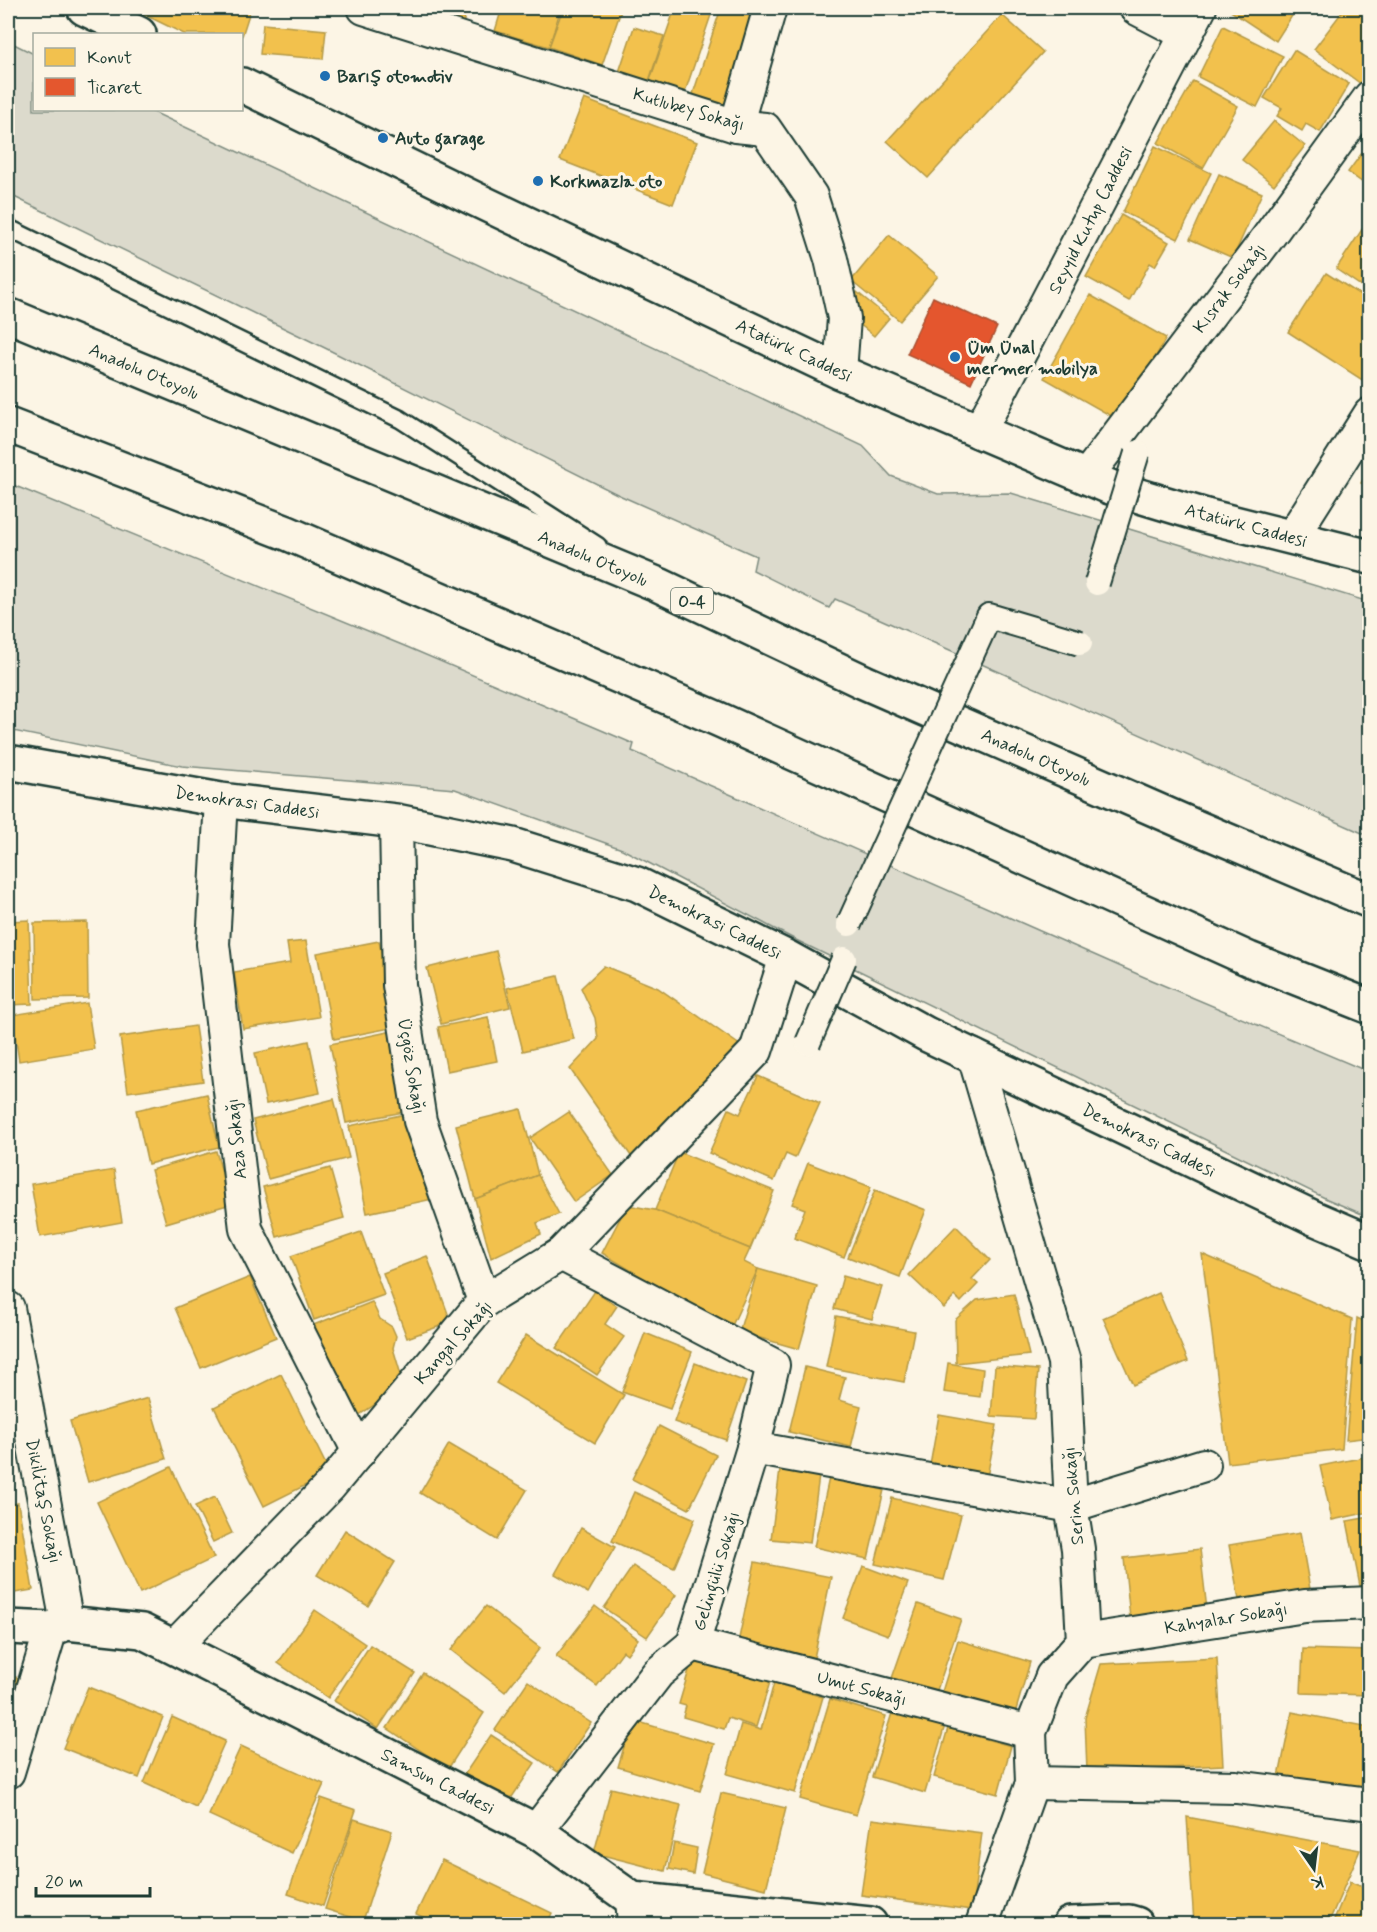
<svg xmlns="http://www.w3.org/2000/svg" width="1377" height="1932" font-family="Mynerve,sans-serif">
  <rect width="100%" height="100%" fill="#fcf5e5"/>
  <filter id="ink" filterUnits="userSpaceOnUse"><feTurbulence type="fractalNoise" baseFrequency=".0167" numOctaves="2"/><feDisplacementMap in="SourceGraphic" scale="12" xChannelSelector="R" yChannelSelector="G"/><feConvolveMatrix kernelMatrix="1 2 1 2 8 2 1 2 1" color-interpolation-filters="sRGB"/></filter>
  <g filter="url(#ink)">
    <g fill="#dcdacc" stroke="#7e8c80" stroke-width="1.5">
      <path d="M8,41l26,13v56h115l714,336 28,30 47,18 73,-1 358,109v234l-534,-237 -6,9 -76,-38 3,-14 -137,-61 -294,-147 -317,-154z"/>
      <path d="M8,483l399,164 227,97 -2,7 519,229 218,92v145l-42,-18 -531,-259 -174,-91 -167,-60 -273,-23 -174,-36z"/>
    </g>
    <g fill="#f2c14e" stroke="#b39946" stroke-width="1.5">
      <path d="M131,8h120l-9,28v-2h-58z"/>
      <path d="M423,8h44l-4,16 -42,-10z"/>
      <path d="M502,8h59l-12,39 -54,-16z"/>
      <path d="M563,8h59l-20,57 -53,-18z"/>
      <path d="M675,8h12l24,7 -27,80 -35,-12z"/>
      <path d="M721,8l36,9 -28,91 -37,-11z"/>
      <path d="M1226,8h71l-21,33z"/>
      <path d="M1345,8h25v65l-9,11 -47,-35z"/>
      <path d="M1002,15l41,37 -115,126 -41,-37z"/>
      <path d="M263,24l63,6 -3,29 -63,-5z"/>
      <path d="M1223,26l60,30 -26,51 -59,-30z"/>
      <path d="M634,27l30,9 -15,45 -30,-9z"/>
      <path d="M1294,50l55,34 -29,48 -14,-8 -4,7 -25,-15 5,-8 -18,-10z"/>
      <path d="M1193,81l45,25 -35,62 -45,-25z"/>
      <path d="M584,99l113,43 -24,62 -113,-44z"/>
      <path d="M1274,121l31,25 -31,39 -32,-25z"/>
      <path d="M1370,142v46l-22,-16z"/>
      <path d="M1155,146l56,27 -33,66 -55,-27z"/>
      <path d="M1219,174l43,19 -29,65 -43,-19z"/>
      <path d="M1121,215l48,27 -14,24 -5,-3 -21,38 -43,-24z"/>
      <path d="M1363,228l7,4v60l-34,-23z"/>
      <path d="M889,235l49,41 -38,45 -49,-40z"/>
      <path d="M1326,273l44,28v78l-3,4 -79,-51z"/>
      <path d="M857,292l32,26 -15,18 -32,-26z"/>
      <path d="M1090,295l76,43 -46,83 -76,-43z"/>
      <path d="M1370,468v20l-9,-5z"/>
      <path d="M29,920l3,84 -23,1 -1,-84z"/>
      <path d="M87,922l1,76 -53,1 -1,-76z"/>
      <path d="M306,941l13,76 -76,12 -9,-57 56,-9 -3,-20z"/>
      <path d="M379,941l17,86 -62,12 -17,-86z"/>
      <path d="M496,951l14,56 -69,17 -14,-56z"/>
      <path d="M604,966l54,22 89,62 -109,116 -68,-97 28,-30 -3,-21 -14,-30z"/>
      <path d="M558,976l16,63 -51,12 -16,-63z"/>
      <path d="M87,1003l7,46 -75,12 -7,-46z"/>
      <path d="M488,1017l9,44 -50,10 -9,-44z"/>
      <path d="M195,1026l8,55 -75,11 -8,-55z"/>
      <path d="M393,1031l16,80 -63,12 -16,-79z"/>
      <path d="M309,1041l11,52 -54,11 -11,-51z"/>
      <path d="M758,1076l62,27 -25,55 -9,-4 -12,27 -65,-28 20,-44 11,5z"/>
      <path d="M207,1094l12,53 -71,17 -12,-54z"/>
      <path d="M334,1099l15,59 -81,21 -15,-59z"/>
      <path d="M521,1109l17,66 -63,24 -19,-74z"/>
      <path d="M415,1112l18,87 -66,14 -18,-87z"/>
      <path d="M569,1112l44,63 -39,27 -44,-64z"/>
      <path d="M216,1151l15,53 -65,19 -15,-53z"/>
      <path d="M679,1152l95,39 -24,58 -95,-39z"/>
      <path d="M808,1163l63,24 -27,70 -50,-19 11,-29 -13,-5z"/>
      <path d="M330,1168l14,50 -67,19 -14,-50z"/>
      <path d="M114,1170l8,52 -82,15 -9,-53z"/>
      <path d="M538,1175l21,39 -22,9 4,11 -50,24 -16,-59z"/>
      <path d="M875,1190l51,20 -26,67 -52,-20z"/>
      <path d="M627,1205l28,5 95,39 -6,13 14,7 -28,61 -128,-77z"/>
      <path d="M956,1226l34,34 -18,19 6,5 -17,18 -6,-6 -11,12 -35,-33z"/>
      <path d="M361,1232l23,63 -70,25 -23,-64z"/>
      <path d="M1202,1254l150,65 -10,130 -114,14z"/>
      <path d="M427,1256l24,66 -44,16 -24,-65z"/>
      <path d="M758,1269l59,17 -18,63 -60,-17z"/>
      <path d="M843,1276l39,11 -10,32 -38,-10z"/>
      <path d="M250,1277l26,60 -75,31 -26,-60z"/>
      <path d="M595,1291l22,15 -12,18 19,13 -27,38 -41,-27z"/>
      <path d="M1159,1293l29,68 -55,24 -30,-67z"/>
      <path d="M1014,1294l15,61 -73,8 -1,-43 22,-20z"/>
      <path d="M372,1302l8,17 12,8 4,9 -3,12 11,37 -54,36 -39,-95z"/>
      <path d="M836,1316l78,15 -10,51 -78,-15z"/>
      <path d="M1357,1318l13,6v113l-24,3z"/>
      <path d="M645,1333l47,19 -22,57 -48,-17z"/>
      <path d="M526,1335l98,60 -29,48 -99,-60z"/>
      <path d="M695,1363l51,19 -20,58 -52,-18z"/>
      <path d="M948,1363l35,6 -3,28 -36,-5z"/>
      <path d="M995,1366l43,4 -4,49 -43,-3z"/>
      <path d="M805,1367l40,10 -6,23 22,6 -10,41 -62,-15z"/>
      <path d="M281,1374l49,99 -66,33 -50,-99z"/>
      <path d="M148,1398l18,61 -78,23 -18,-61z"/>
      <path d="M939,1415l58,10 -11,57 -57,-11z"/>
      <path d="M659,1426l57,29 -27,54 -57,-30z"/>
      <path d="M449,1444l78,46 -30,50 -77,-47z"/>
      <path d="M1370,1456v56l-38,8 -12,-54z"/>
      <path d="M171,1467l43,91 -74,35 -43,-91z"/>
      <path d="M780,1470l39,6 -9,67 -39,-4z"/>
      <path d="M829,1478l55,12 -16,69 -54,-12z"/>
      <path d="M634,1492l61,27 -21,49 -62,-27z"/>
      <path d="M215,1497l17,36 -19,9 -18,-36z"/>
      <path d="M892,1498l69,17 -17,65 -69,-16z"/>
      <path d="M18,1503l15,87 -25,4v-89z"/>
      <path d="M1370,1517v67l-10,2 -13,-65z"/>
      <path d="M581,1528l34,19 -27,46 -33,-19z"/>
      <path d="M345,1530l50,32 -27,44 -51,-31z"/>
      <path d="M1300,1533l10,56 -71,11 -10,-55z"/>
      <path d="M1200,1549l7,61 -77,8 -6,-60z"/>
      <path d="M755,1562l76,15 -17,81 -76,-15z"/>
      <path d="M633,1566l43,29 -29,42 -43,-29z"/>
      <path d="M863,1566l45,17 -20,52 -45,-17z"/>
      <path d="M918,1604l43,15 -26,77 -44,-15z"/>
      <path d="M486,1606l54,42 -35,44 -54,-42z"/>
      <path d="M595,1606l43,33 -11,15 -4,-3 -26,35 -41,-30z"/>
      <path d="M315,1610l50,34 -37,54 -50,-35z"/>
      <path d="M958,1640l72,22 -16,55 -73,-22z"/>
      <path d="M370,1645l45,28 -37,56 -44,-28z"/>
      <path d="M1303,1649l67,2 -2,44 -67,-2z"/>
      <path d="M1217,1658l6,107 -136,7 -2,-54 16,-54z"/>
      <path d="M692,1660l78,22 -14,45 -28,-9 -4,11 -41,-12 3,-11 -7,-2z"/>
      <path d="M423,1673l61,40 -36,56 -61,-41z"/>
      <path d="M8,1675l18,5 -18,63z"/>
      <path d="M528,1681l63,42 -33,49 -63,-42z"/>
      <path d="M774,1683l49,14 -28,96 -68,-19 14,-50 20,6z"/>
      <path d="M88,1687l75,30 -24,61 -76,-30z"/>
      <path d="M830,1699l56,17 -30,99 -56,-16z"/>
      <path d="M893,1710l52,15 -20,68 -53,-16z"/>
      <path d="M1292,1712l78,15 -2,67 -89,-17z"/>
      <path d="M172,1717l53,24 -29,66 -52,-24z"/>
      <path d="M632,1720l82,24 -14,47 -82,-24z"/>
      <path d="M948,1728l63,18 -13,48 -64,-17z"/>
      <path d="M491,1735l44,28 -27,40 -44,-28z"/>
      <path d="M241,1746l83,38 -32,69 -83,-38z"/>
      <path d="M611,1788l70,17 -16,66 -71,-18z"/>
      <path d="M721,1793l65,15 -20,81 -64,-16z"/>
      <path d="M321,1798l35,12 -33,96 -35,-12z"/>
      <path d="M1187,1817l173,33 -32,74h-134z"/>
      <path d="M354,1819l38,12 -29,90 -38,-12z"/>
      <path d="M872,1819l110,14 -10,77 -111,-15z"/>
      <path d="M674,1843l23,5 -4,26 -24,-5z"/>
      <path d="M442,1860l110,53 -5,11h-109l-22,-10z"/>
      <path d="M1350,1882l20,8v34h-38z"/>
    </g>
    <path fill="#e4572e" stroke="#a94f30" stroke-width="1.5" d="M933,297l64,30 -26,56 -64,-29z"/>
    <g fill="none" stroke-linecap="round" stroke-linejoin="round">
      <defs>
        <path id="service" d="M8,228l392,191 198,127"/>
        <g id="minor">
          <path d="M364,8l372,118 29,3 46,67 20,63 13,59 -4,54"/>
          <path d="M1136,8l50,26"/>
          <path d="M736,126l34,-118"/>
          <path d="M979,432l221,-424"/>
          <path d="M1086,477l180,-237 104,-143"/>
          <path d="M1292,537l78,-123"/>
          <path d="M221,800l-8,144 33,285 113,223"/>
          <path d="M396,821l3,164 21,136 64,180"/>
          <path d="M974,1056l90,306 7,144 7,43 5,92 -31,35 -22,56 2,51 -50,141"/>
          <path d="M8,1308l59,315"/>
          <path d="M753,1448l318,58 133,-41"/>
          <path d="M1083,1641l222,-35 65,-3"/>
          <path d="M693,1644l337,88"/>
          <path d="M174,1647l156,-161 154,-185 77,-47 195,-203 30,-94"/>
          <path d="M8,1772l43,-143"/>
          <path d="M1032,1783l204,4 134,17"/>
          <path d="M536,1831l122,-158 35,-29 60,-196 20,-83 -212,-111"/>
          <path d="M632,1899l2,25"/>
        </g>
        <g id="tertiary">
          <path d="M84,8l55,26"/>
          <path d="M242,85l233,114 365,173 270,115 96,29 164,41"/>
          <path d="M8,762l213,38 175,21 117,24 124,39 149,73 140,77 388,184 56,24"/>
          <path d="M8,1627l43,2 16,-6 75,8 394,200 96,68 238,25"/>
          <path d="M1070,1924l59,-2 7,2"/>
        </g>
        <g id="motorway">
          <path d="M8,315l651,270 205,97 327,143 179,76"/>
          <path d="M8,425l279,108 431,186 531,240 121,48"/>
        </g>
      </defs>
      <use href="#service" stroke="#1f3d34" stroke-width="21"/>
      <use href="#minor" stroke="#1f3d34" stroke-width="36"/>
      <use href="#tertiary" stroke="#1f3d34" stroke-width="38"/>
      <use href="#motorway" stroke="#1f3d34" stroke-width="38"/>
      <use href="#service" stroke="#fcf5e5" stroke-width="16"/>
      <use href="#minor" stroke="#fcf5e5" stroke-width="32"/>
      <use href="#tertiary" stroke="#fcf5e5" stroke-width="33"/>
      <use href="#motorway" stroke="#fcf5e5" stroke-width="33"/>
      <defs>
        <g id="pedestrian-bridge">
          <path d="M1097,583l40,-130"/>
          <path d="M849,924l140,-308 91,27"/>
          <path d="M808,1043l36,-84"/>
        </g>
      </defs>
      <use href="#pedestrian-bridge" stroke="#1f3d34" stroke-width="28" stroke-linecap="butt"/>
      <use href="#pedestrian-bridge" stroke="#fcf5e5" stroke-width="24"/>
    </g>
  </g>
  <g fill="#1f6fb2" stroke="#fcf5e5" stroke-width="2">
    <circle cx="325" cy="76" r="6"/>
    <circle cx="383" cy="138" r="6"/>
    <circle cx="538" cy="181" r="6"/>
    <circle cx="955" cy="357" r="6"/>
  </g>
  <g text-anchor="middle" stroke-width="6" stroke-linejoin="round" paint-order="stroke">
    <rect fill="#fcf5e5" stroke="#617469" stroke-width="1.5" x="671" y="588" width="42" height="26" rx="4.5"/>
    <g font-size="16" font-weight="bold" fill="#1f3d34">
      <text x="692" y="607">O-4</text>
    </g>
    <g font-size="18" font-weight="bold" fill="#1f3d34" stroke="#fcf5e5" text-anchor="start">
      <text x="337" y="82">Barış otomotiv</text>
      <text x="395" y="144">Auto garage</text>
      <text x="550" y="187">Korkmazla oto</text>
      <text x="967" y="353">Üm Ünal<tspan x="967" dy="21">mermer mobilya</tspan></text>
    </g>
    <g font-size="18" fill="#1f3d34" stroke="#fcf5e5">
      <text transform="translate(689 109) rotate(16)" y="6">Kutlubey Sokağı</text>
      <text transform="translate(1090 220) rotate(-63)" y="6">Seyyid Kutup Caddesi</text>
      <text transform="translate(1229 288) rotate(-53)" y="6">Kısrak Sokağı</text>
      <text transform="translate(794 350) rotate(25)" y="6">Atatürk Caddesi</text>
      <text transform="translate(144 371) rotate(23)" y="6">Anadolu Otoyolu</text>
      <text transform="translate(1246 525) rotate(15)" y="6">Atatürk Caddesi</text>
      <text transform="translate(593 558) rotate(23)" y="6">Anadolu Otoyolu</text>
      <text transform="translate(1036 757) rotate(24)" y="6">Anadolu Otoyolu</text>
      <text transform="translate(247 802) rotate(8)" y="6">Demokrasi Caddesi</text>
      <text transform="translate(715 922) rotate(26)" y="6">Demokrasi Caddesi</text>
      <text transform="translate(412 1066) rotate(81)" y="6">Üçgöz Sokağı</text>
      <text transform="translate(236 1139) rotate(-96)" y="6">Aza Sokağı</text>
      <text transform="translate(1149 1140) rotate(26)" y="6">Demokrasi Caddesi</text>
      <text transform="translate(453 1342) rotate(-48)" y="6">Kangal Sokağı</text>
      <text transform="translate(1073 1496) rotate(-95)" y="6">Serin Sokağı</text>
      <text transform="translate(44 1501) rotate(79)" y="6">Dikilitaş Sokağı</text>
      <text transform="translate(716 1571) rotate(-73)" y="6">Gelingülü Sokağı</text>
      <text transform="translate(1226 1618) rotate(-9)" y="6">Kahyalar Sokağı</text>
      <text transform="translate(862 1688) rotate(15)" y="6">Umut Sokağı</text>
      <text transform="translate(438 1781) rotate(27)" y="6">Samsun Caddesi</text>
    </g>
  </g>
  <rect width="1377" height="1932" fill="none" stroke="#fcf5e5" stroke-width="30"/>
  <rect x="15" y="15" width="1347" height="1902" fill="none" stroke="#1f3d34" stroke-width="2" filter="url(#ink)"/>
  <rect x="33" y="33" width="210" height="78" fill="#fcf5e5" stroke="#a4ab9e" stroke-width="1.5"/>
  <rect x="45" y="48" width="30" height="18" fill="#f2c14e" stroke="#a4ab9e" stroke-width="1.5"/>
  <text x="87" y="63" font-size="18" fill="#1f3d34">Konut</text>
  <rect x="45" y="78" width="30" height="18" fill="#e4572e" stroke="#a4ab9e" stroke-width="1.5"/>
  <text x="87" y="93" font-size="18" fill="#1f3d34">Ticaret</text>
  <g transform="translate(1314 1869) rotate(166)" stroke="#fcf5e5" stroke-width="4.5" paint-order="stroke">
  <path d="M0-4.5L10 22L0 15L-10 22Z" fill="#1f3d34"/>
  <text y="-9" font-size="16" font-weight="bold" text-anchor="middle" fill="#1f3d34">K</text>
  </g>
  <path d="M36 1887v9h114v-9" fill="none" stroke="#1f3d34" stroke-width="3"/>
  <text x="45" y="1887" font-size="18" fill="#1f3d34" stroke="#fcf5e5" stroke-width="4.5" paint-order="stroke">20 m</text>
</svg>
